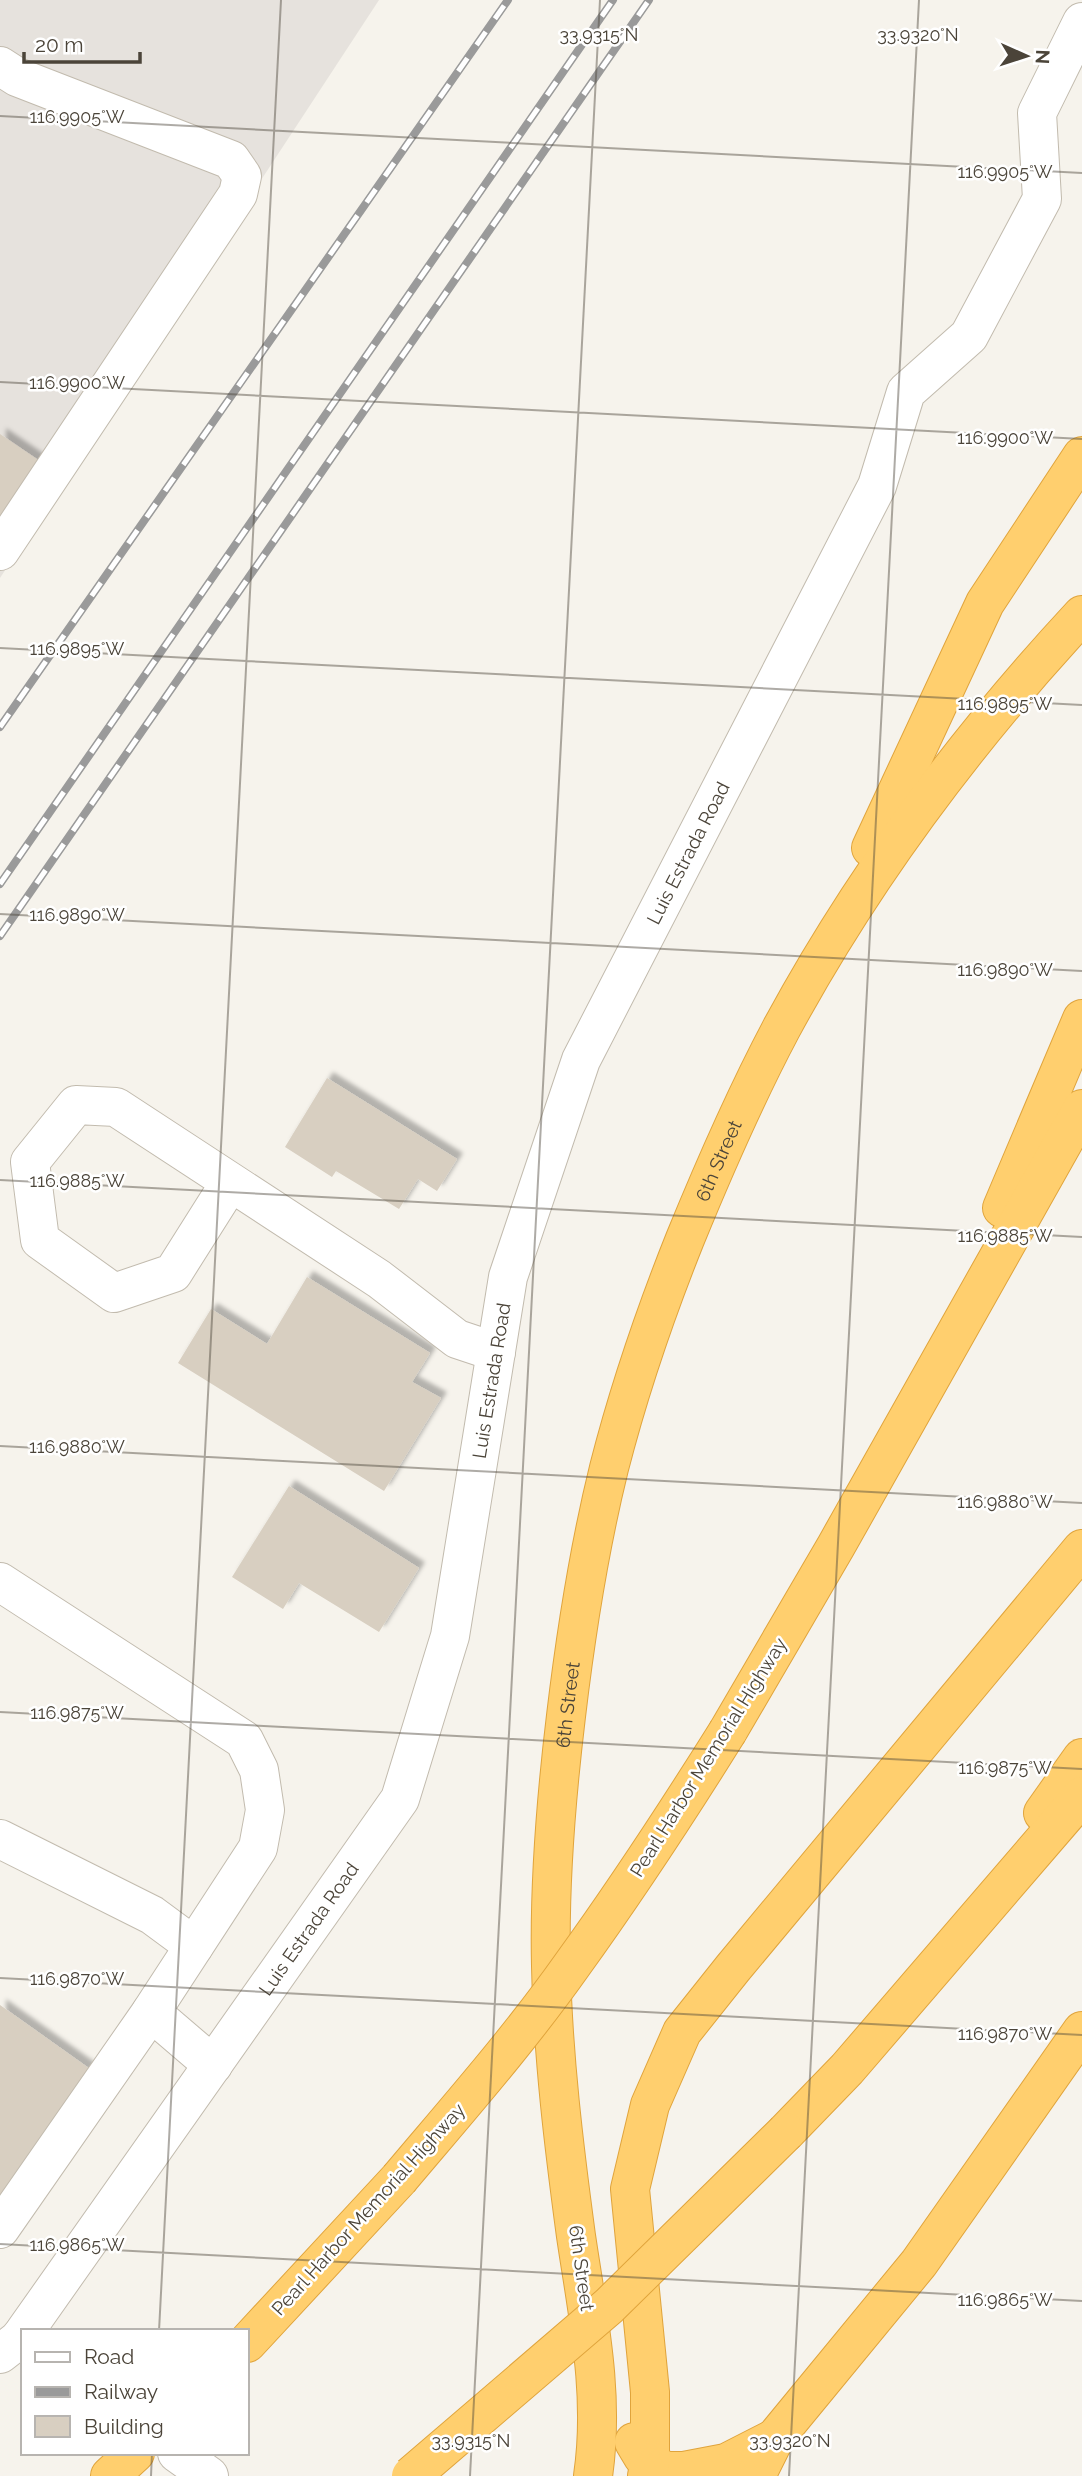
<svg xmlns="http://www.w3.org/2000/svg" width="1082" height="2476" font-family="Raleway,sans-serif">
  <defs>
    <filter id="shadow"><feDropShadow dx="6" dy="-6" stdDeviation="2" flood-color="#0004"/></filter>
  </defs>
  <rect width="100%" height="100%" fill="#f6f3ec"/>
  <path fill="#e6e2dd" d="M0,0h379l-379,578z"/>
  <g fill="#d8cfc1" filter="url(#shadow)">
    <path d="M0,434l50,34 -50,73z"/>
    <path d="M327,1078l130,81 -20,32 -19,-12 -19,30 -63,-38 -4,6 -47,-30z"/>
    <path d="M307,1277l123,76 -18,29 29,16 -57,93 -206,-128 33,-54 56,35z"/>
    <path d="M289,1486l130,82 -40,64 -80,-49 -16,26 -51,-32z"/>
    <path d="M0,2005l90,64 -90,129z"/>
  </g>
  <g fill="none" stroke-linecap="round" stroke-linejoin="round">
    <defs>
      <g id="minor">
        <path d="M0,66l17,11 214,83 11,16 -4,18 -238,357"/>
        <path d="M239,1188l-13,1 -53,84 -59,20 -74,-53 -10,-78 46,-57 40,2 263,172 78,60 39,13"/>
        <path d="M0,1582l244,158 15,30 6,40 -7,38 -107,164 -151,217"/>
        <path d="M0,1839l152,76 42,31"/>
        <path d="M151,2012l62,53"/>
        <path id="s1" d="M25,2331l375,-532 50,-163 58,-359 73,-217 296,-574 29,-94 63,-56 73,-137 -5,-86 45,-91"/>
        <path d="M0,2354l18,-14 5,-6"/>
        <path d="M177,2453l32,23"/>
      </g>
      <g id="highway">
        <path d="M871,848l114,-245 97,-147"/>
        <path d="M1002,1208l80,-189"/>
        <path d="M728,1731l108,-185 246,-437"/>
        <path d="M1043,1813l39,-55"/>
        <path d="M786,2132l61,-63 235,-273"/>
        <path d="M247,2343l152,-164"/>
        <path d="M634,2442l9,15 22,14h19l42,-8 49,-25"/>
        <path d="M110,2476l25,-23"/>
        <path id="s2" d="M593,2476c12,-81 -5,-159 -17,-240 -12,-89 -23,-179 -25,-270 -2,-84 5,-167 15,-250 10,-84 23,-167 43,-248 20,-78 46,-154 76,-229 29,-71 60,-142 96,-210 81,-150 185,-289 301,-414"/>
        <path d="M647,2476l3,-15v-69l-20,-203 20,-84 32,-73 51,-64 349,-419"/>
        <path d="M756,2476l19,-38 144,-175 163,-232"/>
      </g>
    </defs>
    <use href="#minor" stroke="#c2bbae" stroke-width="40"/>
    <use href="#highway" stroke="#e0a43c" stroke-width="40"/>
    <use href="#minor" stroke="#fff" stroke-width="38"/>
    <use href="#highway" stroke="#ffcf6e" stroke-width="38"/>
    <defs>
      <g id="rail">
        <path d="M0,727l508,-727"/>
        <path d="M0,884l613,-884"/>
        <path d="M0,936l649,-936"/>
      </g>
    </defs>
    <use href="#rail" stroke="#9a9a9a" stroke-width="8"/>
    <use href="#rail" stroke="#fff" stroke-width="5" stroke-dasharray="16" stroke-linecap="butt"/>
    <defs>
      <g id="highway-bridge">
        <path d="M399,2179c59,-70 120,-139 173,-214 55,-76 106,-154 156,-234"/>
        <path d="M411,2476l198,-170 177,-174"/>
      </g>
    </defs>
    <use href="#highway-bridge" stroke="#e0a43c" stroke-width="40" stroke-linecap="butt"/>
    <use href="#highway-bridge" stroke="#ffcf6e" stroke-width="38"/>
  </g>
  <path fill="none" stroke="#4b4439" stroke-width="2" stroke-opacity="0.45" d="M0,116l1082,57M0,382l1082,57M0,648l1082,57M0,914l1082,57M0,1180l1082,57M0,1446l1082,57M0,1712l1082,57M0,1978l1082,57M0,2244l1082,57M159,2331l122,-2331M151,2476l1,-23M470,2476l130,-2476M789,2476l130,-2476"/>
  <g text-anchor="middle" stroke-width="5" stroke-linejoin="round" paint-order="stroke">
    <g font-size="19" fill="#4b4439" stroke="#fff">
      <text dy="7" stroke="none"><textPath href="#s1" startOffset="1647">Luis Estrada Road</textPath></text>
      <text dy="7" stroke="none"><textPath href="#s2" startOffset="1342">6th Street</textPath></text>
      <text dy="7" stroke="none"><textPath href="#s1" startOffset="1080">Luis Estrada Road</textPath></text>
      <text dy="7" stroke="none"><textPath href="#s2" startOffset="775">6th Street</textPath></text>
      <text transform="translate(708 1757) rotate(-58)" y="7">Pearl Harbor Memorial Highway</text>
      <text dy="7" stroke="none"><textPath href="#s1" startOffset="492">Luis Estrada Road</textPath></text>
      <text transform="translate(368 2209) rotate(-48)" y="7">Pearl Harbor Memorial Highway</text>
      <text transform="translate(582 2268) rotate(82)" y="7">6th Street</text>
    </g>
  </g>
  <g font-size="18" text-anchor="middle" fill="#4b4439" stroke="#fff" stroke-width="5" stroke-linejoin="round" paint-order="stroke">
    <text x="599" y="41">33.9315°N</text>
    <text x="918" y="41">33.9320°N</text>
    <text x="77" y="123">116.9905°W</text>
    <text x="1005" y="178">116.9905°W</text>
    <text x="77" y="389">116.9900°W</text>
    <text x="1005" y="444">116.9900°W</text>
    <text x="77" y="655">116.9895°W</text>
    <text x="1005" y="710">116.9895°W</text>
    <text x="77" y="921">116.9890°W</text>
    <text x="1005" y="976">116.9890°W</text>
    <text x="77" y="1187">116.9885°W</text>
    <text x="1005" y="1242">116.9885°W</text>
    <text x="77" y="1453">116.9880°W</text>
    <text x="1005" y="1508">116.9880°W</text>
    <text x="77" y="1719">116.9875°W</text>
    <text x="1005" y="1774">116.9875°W</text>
    <text x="77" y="1985">116.9870°W</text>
    <text x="1005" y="2040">116.9870°W</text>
    <text x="77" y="2251">116.9865°W</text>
    <text x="1005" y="2306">116.9865°W</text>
    <text x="471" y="2447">33.9315°N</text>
    <text x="790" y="2447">33.9320°N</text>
  </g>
  <rect x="21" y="2329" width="228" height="126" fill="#ffffff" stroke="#b7b4b0" stroke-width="2"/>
  <rect x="35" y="2352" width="35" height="10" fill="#ffffff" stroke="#b7b4b0" stroke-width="2"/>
  <text x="84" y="2364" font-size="21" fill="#4b4439">Road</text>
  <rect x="35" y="2387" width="35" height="10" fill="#9a9a9a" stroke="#b7b4b0" stroke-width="2"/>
  <text x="84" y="2399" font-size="21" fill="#4b4439">Railway</text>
  <rect x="35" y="2416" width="35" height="21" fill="#d8cfc1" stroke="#b7b4b0" stroke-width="2"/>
  <text x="84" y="2434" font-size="21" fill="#4b4439">Building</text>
  <g transform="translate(1026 56) rotate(93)" stroke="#ffffff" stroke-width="5" paint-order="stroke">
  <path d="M0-5L12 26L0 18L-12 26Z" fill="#4b4439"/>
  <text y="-10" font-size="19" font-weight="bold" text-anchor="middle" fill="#4b4439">N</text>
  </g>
  <path d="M24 52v10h116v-10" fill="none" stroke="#4b4439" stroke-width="3.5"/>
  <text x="35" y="52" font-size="21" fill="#4b4439" stroke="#ffffff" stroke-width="5" paint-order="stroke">20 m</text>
</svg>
